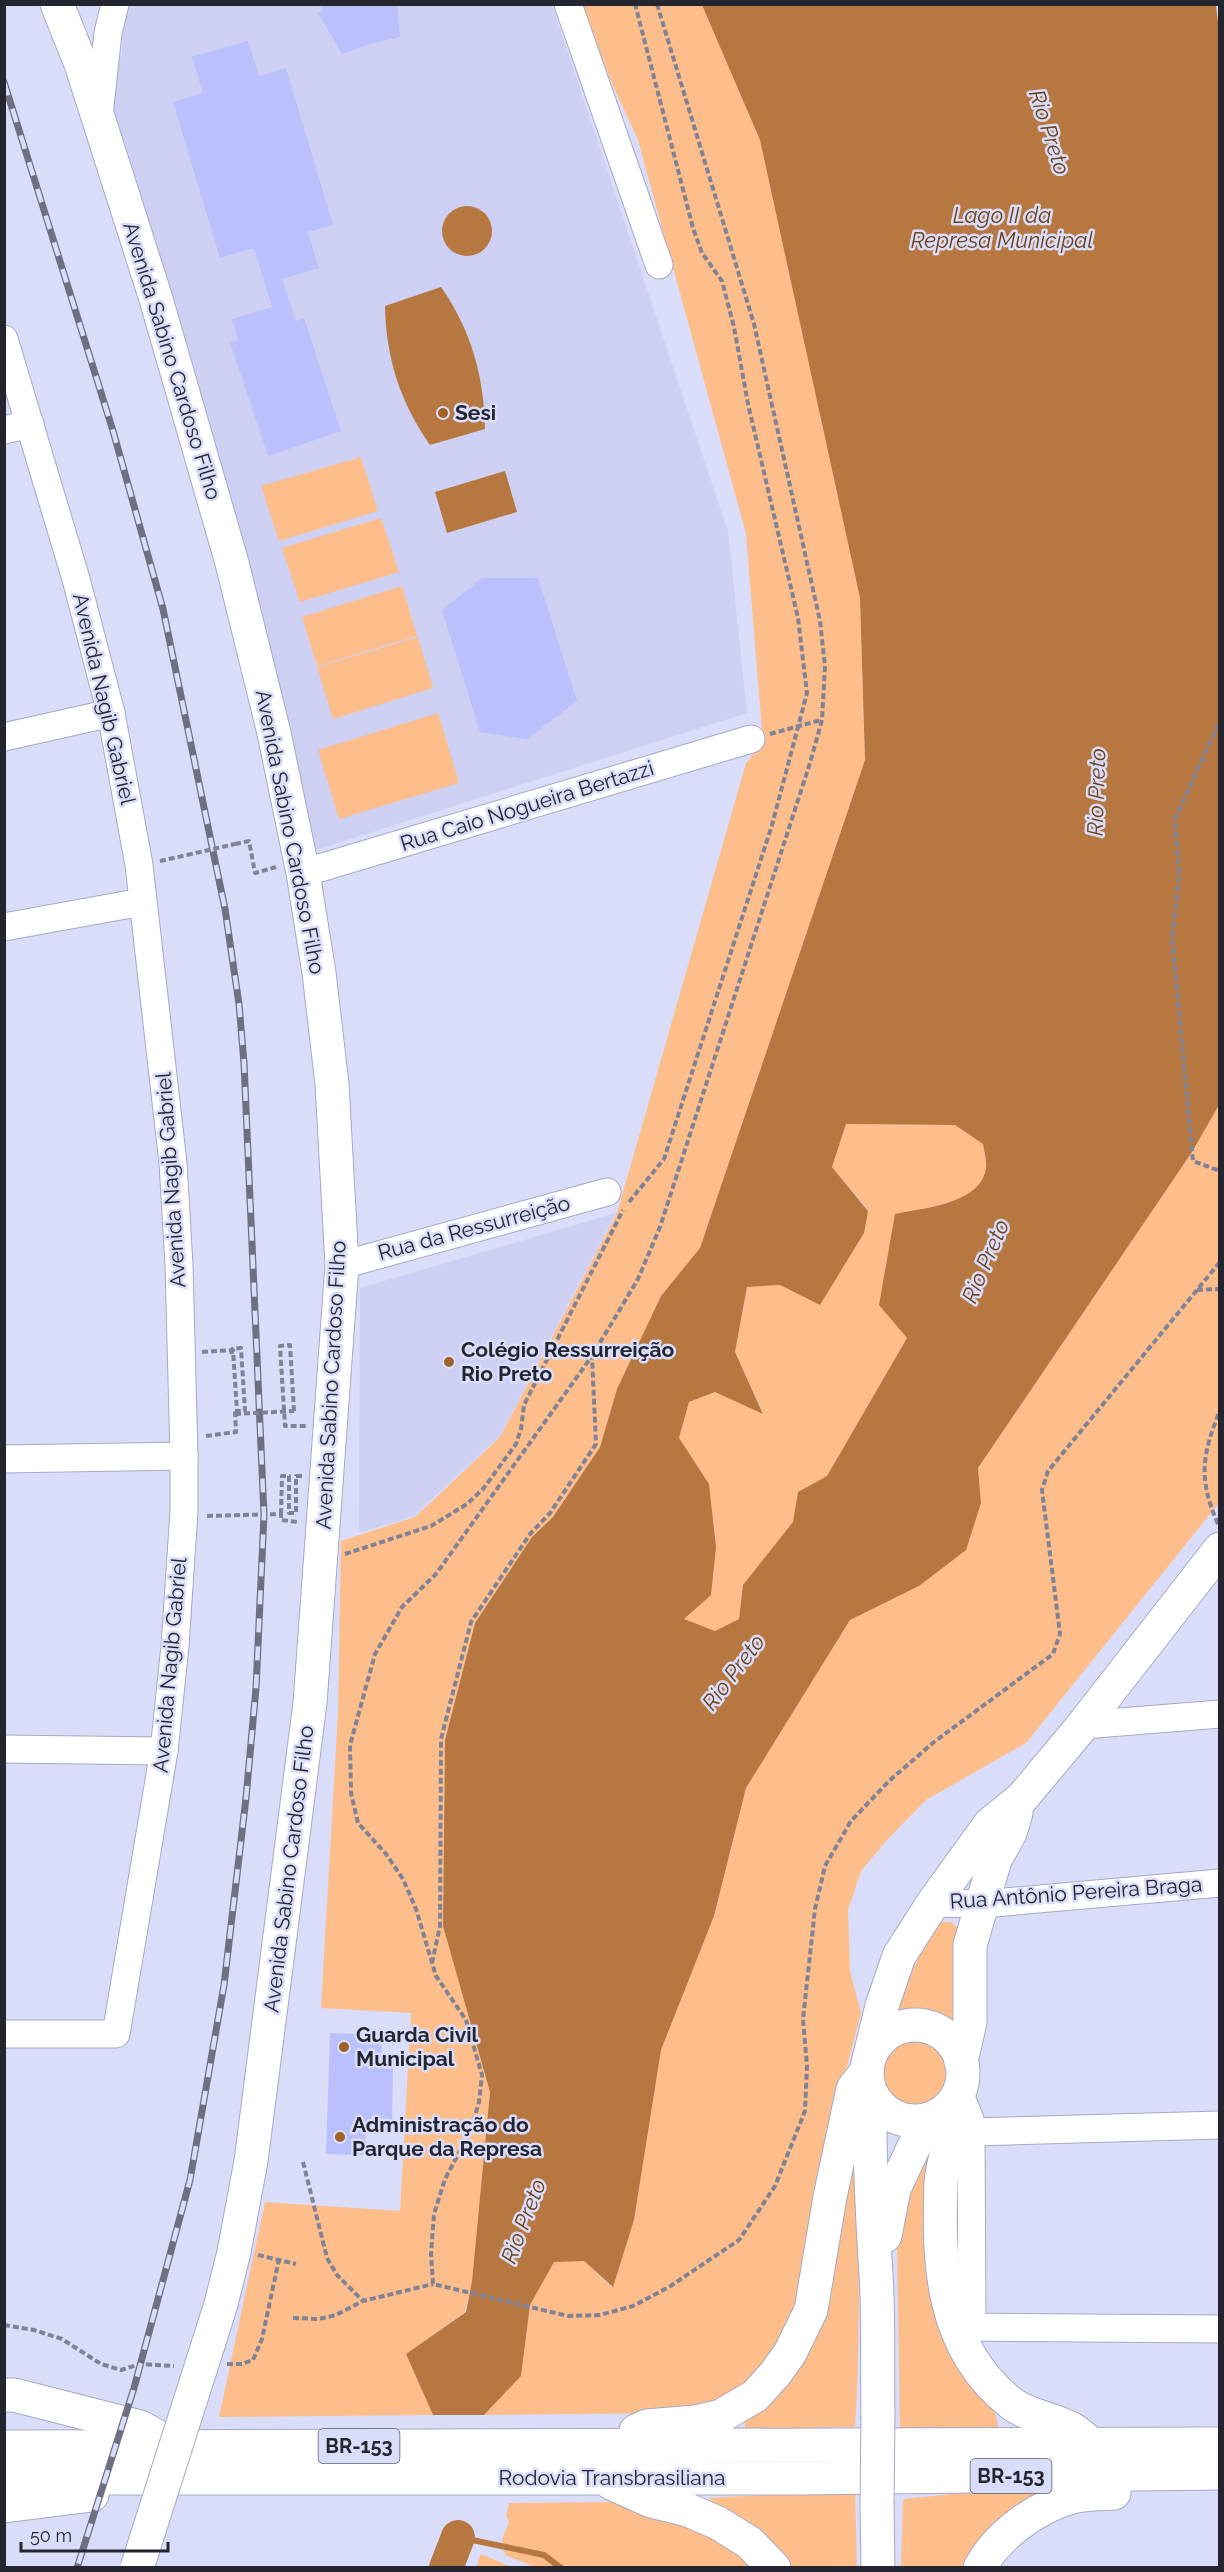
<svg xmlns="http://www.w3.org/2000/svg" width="1224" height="2572" font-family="Raleway,sans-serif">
  <rect width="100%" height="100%" fill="#daddf9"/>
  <g fill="#cdd0f2">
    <path d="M124,5h428l176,526 19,182 -434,138 -214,-785 23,-10z"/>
    <path d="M616,1213l-116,223 -86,80 -55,17 1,-245z"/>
  </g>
  <g fill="#febe8c">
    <path d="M583,5h119l58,134 100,459 5,162 -165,488 -39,48 -44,93 -17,58 -47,70 -21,20 -57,86 -30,117 -2,185 47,167 -18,189 -7,31 -59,42 27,61 -214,2 46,-215 135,9 11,-198 -90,-5 17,-296 3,-171 74,-24 85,-80 117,-224 129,-450 17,-20 -17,-209 -108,-394 -28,-61z"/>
    <path d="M361,457l17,54 -99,30 -18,-55z"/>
    <path d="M381,518l18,54 -99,30 -18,-54z"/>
    <path d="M402,586l15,50 -100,30 -15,-49z"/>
    <path d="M418,637l15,51 -100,31 -16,-52z"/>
    <path d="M438,713l21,70 -120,36 -21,-69z"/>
    <path d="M1219,1105v398l-193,240 -100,57 -40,41 -25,30 -13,39 2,61 11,42 -20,76 -49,234 -31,50 -42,31 -45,9 -190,2 37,-39 9,-71 24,-44h30l28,26 22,-67 27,-170 53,-134 32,-128 104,-168 69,-34 62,-83 -3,-35 214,-316z"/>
    <path d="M846,1124l109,1 28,19c1,7 4,17 3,24 -5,36 -63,40 -91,46l12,124 -80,139 -29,15 -4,29 -51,64 -4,34 -24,12 -31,-12 -5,-181 10,-36 26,-10 48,21 -28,-61 12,-65 33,-2 40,19 48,-94 -36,-43z"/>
    <path d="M935,1922h16l11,10 -6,91 -30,-9 -36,6z"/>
    <circle cx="914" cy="2075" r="35"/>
    <path d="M854,2129c4,99 8,199 1,298l-110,2v-8l30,-31z"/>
    <path d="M928,2159h7l43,229 17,25 4,16h-99l-3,-179 3,-39 21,-47z"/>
    <path d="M855,2490l2,77h-66l-15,-16 -64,-48 -3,-5z"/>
    <path d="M972,2492l66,1 -54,45 -23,29 -60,1 2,-69z"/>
    <path d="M617,2502l63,17 55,32 16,16h-216l-30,-12 -3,-16 7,-17 -3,-7 3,-12z"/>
    <path d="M481,2554l31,13h-36z"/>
  </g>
  <g fill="#b67741" fill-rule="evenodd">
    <path d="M702,5h514l4,35 -1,1065 -27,47 -214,316 3,35 -15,47 -47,36 -69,34 -104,168 -32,128 -53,134 -27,170 -21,67 -29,-26 -30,1 -24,43 -9,71 -37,39h-51l-27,-61 60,-42 6,-31 18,-189 -47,-166 2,-186 30,-117 57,-86 21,-20 47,-70 17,-58 44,-93 39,-48 165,-488 -5,-162 -100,-458zM846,1124l109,1 28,19c1,7 4,17 3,24 -5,36 -63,40 -91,46l-16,91 28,33 -80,138 -29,16 -5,30 -50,63 -4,34 -24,12 -31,-12 27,-24 5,-48 -7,-63 -30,-46 10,-36 26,-10 48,22 -28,-62 12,-65 33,-2 40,20 44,-72 4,-22 -36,-44z"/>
    <circle cx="467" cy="231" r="25"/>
    <path d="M441,287c30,43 43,89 44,142l-55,16c-30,-43 -44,-87 -45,-139z"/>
    <path d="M505,471l12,41 -70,21 -12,-41z"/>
  </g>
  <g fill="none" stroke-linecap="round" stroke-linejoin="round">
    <path stroke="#b67741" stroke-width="6" d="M458,2537l86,18 17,13"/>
    <path stroke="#b67741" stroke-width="34" d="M446,2568l12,-31"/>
  </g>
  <g fill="#bac0fb">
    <path d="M320,4h77l3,33 -30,7 -28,10 -24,-41 5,-3z"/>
    <path d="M248,41l11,35 27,-8 47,157 -25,7 11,36 -37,11 14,42 8,-3 37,113 -73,25 -38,-113 8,-3 -6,-21 40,-12 -18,-59 -34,10 -47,-156 30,-9 -11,-36z"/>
    <path d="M482,578h56l39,123 -50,38 -47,-7 -38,-122z"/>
    <path d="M330,2033l52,2 -1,26h12l-1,64h-26l-1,30 -39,-1z"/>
  </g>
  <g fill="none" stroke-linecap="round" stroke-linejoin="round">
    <defs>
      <g id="minor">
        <path d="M568,4l91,261"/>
        <path d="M99,115l9,-82 7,-29"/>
        <path d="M4,339l72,240 35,134 28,152 34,298 6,102 5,191v55l-9,135 -11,105 -48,283h-112"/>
        <path d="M4,430l26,-6"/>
        <path d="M4,737l107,-24"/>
        <path d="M303,873l448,-134"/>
        <path d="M4,927l138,-25"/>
        <path d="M342,1265l265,-73"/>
        <path d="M4,1459l180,-3"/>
        <path d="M1083,1725l137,-11"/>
        <path d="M4,1749l160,2"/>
        <path d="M933,1903l49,1 238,-21"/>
        <path d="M959,2092l11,27 1,13 1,195"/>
        <path d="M971,2132l249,-7"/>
        <path d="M955,2327l265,2"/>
      </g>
      <g id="major">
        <path d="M57,4l24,60 75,235 76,264 42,170 29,140 16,100 13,111 10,181 -32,438 -59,458 -17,91 -13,52 -13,41"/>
        <circle cx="915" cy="2073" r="48"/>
        <path d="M870,2055l12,-49 17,-50 34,-53 57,-79 32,-26 61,-73 137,-176"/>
        <path d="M961,2062l9,-40v-77l25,-85 15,-27 6,-20"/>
        <path d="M870,2091c-1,62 2,122 6,183 3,47 1,94 2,142"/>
        <path d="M885,2236l9,-47 23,-49 15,-22"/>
        <path d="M877,2504l1,64"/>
      </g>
      <g id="highway">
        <path d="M951,2105c-4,15 -2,29 -4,45 -2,11 -5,21 -6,32 -3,82 0,166 70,221 16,13 41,15 59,25 8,4 15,11 22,17"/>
        <path d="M4,2395h10l126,32 22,12"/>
        <path d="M636,2431l11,-5 48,-4 26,-6 34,-20 20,-22 15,-21 21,-43 19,-113 23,-108 14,-18"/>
        <path d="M4,2447l1216,-3"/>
        <path d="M4,2478h798l418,-5"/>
        <path d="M611,2483l40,18 37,9 30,13 32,20 24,25"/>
        <path d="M4,2506l88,-11"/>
        <path d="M980,2568c17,-33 57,-61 92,-71 13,-3 28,-3 42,-4"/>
      </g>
    </defs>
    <use href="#minor" stroke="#a5a9c3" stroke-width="29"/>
    <use href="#major" stroke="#a5a9c3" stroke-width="35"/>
    <use href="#highway" stroke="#a5a9c3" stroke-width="35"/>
    <g stroke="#808295" stroke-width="4" stroke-dasharray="6 3" stroke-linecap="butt">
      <path d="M657,4l97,320 66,297 5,45 -3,54 -12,43 -150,464 -22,52 -46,77 -156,218 -34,33 -27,47 -25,91 1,48 7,30 28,31 17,25 13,30 20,67 30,44 16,55 -3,27 -8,28 -26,49 -11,35 -3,40 2,30 135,32 32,-1 33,-9 36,-19 70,-47 36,-54 30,-75 2,-45 -4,-47 12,-110 10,-43 26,-45 38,-40 45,-39 119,-88 7,-20 -18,-144 6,-19 172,-209"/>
      <path d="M1220,726l-3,1 -42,92 4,58 -7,61 21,223 27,10"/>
      <path d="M770,734l51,-14"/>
      <path d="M235,844l14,-3 6,32 21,-6"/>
      <path d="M160,861l27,-6"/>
      <path d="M629,1202l35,-43 108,-334 35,-132 -9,-75 -50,-214 -14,-77 -12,-46 -20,-28 -9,-25 -58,-224"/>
      <path d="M1197,1290l23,-1"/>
      <path d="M202,1352l31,-2 4,61h8l-4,-63 -10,1"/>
      <path d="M294,1411l-4,-66 -10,1 5,80h21"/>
      <path d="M206,1436l30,-4 -1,-22"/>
      <path d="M281,1514l1,-38h7v37h7v-37h6"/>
      <path d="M207,1516l74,-2v6l17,2"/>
      <path d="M1218,1524c-20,-45 -16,-69 2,-114"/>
      <path d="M345,1554l86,-28 36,-22 16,-15 33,-45 5,-15 3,-24 99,-195"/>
      <path d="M432,1963l8,-37 1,-187 30,-117 59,-88 20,-21 46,-69 -4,-88"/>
      <path d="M303,2162l24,96 10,17 26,26"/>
      <path d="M258,2255l38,9"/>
      <path d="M293,2318l26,1 17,-4 27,-14 70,-17"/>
      <path d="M4,2325l30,5 28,9 39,25 20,6 19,-6 34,2"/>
      <path d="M227,2364h15l11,-4 9,-21 17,-80"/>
    </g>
    <use href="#minor" stroke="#fff" stroke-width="27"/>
    <use href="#major" stroke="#fff" stroke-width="33"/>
    <use href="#highway" stroke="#fff" stroke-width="33"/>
    <defs>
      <path id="rail" d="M4,82l109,349 50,178 62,300 14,95 5,59 20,452 -8,173 -10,110 -22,187 -34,195 -56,208 -57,180"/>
    </defs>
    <use href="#rail" stroke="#6e6f81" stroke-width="7"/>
    <use href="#rail" stroke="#daddf9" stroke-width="4.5" stroke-dasharray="14" stroke-linecap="butt"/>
    <defs>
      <g id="major-bridge">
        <path d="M877,2504l1,-88"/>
        <path d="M137,2568l71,-223"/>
      </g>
    </defs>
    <use href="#major-bridge" stroke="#a5a9c3" stroke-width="35" stroke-linecap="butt"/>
    <g stroke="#808295" stroke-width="4" stroke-dasharray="6 3" stroke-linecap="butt">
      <path d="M187,855l48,-11"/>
      <path d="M231,1349l1,5"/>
      <path d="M235,1414l59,-3"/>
    </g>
    <use href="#major-bridge" stroke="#fff" stroke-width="33"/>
  </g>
  <g fill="#a06228" stroke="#daddf9" stroke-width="2">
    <circle cx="443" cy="413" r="6"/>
    <circle cx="449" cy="1362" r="6"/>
    <circle cx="344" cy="2047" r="6"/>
    <circle cx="340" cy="2137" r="6"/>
  </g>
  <g text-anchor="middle" stroke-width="5" stroke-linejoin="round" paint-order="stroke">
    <g fill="#daddf9" stroke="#5b5c6c" stroke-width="1.5">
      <rect x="318.5" y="2429" width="81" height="34" rx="4.5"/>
      <rect x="970.5" y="2459" width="81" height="34" rx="4.5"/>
    </g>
    <g font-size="20" font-weight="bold" fill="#24252f">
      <text x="359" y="2453">BR-153</text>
      <text x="1011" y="2483">BR-153</text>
    </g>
    <g font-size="21" fill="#24252f" stroke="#daddf9">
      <text transform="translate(172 361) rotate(73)" y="7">Avenida Sabino Cardoso Filho</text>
      <text transform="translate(104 699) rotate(77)" y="7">Avenida Nagib Gabriel</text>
      <text transform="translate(527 806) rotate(-17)" y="7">Rua Caio Nogueira Bertazzi</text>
      <text transform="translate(290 832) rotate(79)" y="7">Avenida Sabino Cardoso Filho</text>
      <text transform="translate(171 1180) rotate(-94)" y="7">Avenida Nagib Gabriel</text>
      <text transform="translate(474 1228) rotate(-15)" y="7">Rua da Ressurreição</text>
      <text transform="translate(331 1385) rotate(-87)" y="7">Avenida Sabino Cardoso Filho</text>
      <text transform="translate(170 1665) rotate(-85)" y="7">Avenida Nagib Gabriel</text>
      <text transform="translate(289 1869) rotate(-83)" y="7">Avenida Sabino Cardoso Filho</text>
      <text transform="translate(1076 1893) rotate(-4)" y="7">Rua Antônio Pereira Braga</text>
      <text x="612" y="2485">Rodovia Transbrasiliana</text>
    </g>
    <g font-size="21" font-weight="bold" fill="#24252f" stroke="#daddf9" text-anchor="start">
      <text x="455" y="420">Sesi</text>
      <text x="461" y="1357">Colégio Ressurreição<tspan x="461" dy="24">Rio Preto</tspan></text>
      <text x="356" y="2042">Guarda Civil<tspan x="356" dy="24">Municipal</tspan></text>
      <text x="352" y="2132">Administração do<tspan x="352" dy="24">Parque da Represa</tspan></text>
    </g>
    <g font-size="22" font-style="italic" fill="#6c4119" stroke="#daddf9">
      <text transform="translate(1050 132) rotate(72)" y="8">Rio Preto</text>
      <text x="1002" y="223">Lago II da<tspan x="1002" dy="25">Represa Municipal</tspan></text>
      <text transform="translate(1096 792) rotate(-88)" y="8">Rio Preto</text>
      <text transform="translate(985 1261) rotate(-67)" y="8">Rio Preto</text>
      <text transform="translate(733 1672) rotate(-53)" y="8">Rio Preto</text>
      <text transform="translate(523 2221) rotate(-69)" y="8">Rio Preto</text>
    </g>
  </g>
  <rect width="1224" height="2572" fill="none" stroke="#24252f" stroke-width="12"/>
  <path d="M21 2542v9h147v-9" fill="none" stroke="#24252f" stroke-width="3"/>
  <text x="30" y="2542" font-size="18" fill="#24252f" stroke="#daddf9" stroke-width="4.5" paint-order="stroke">50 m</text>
</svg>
